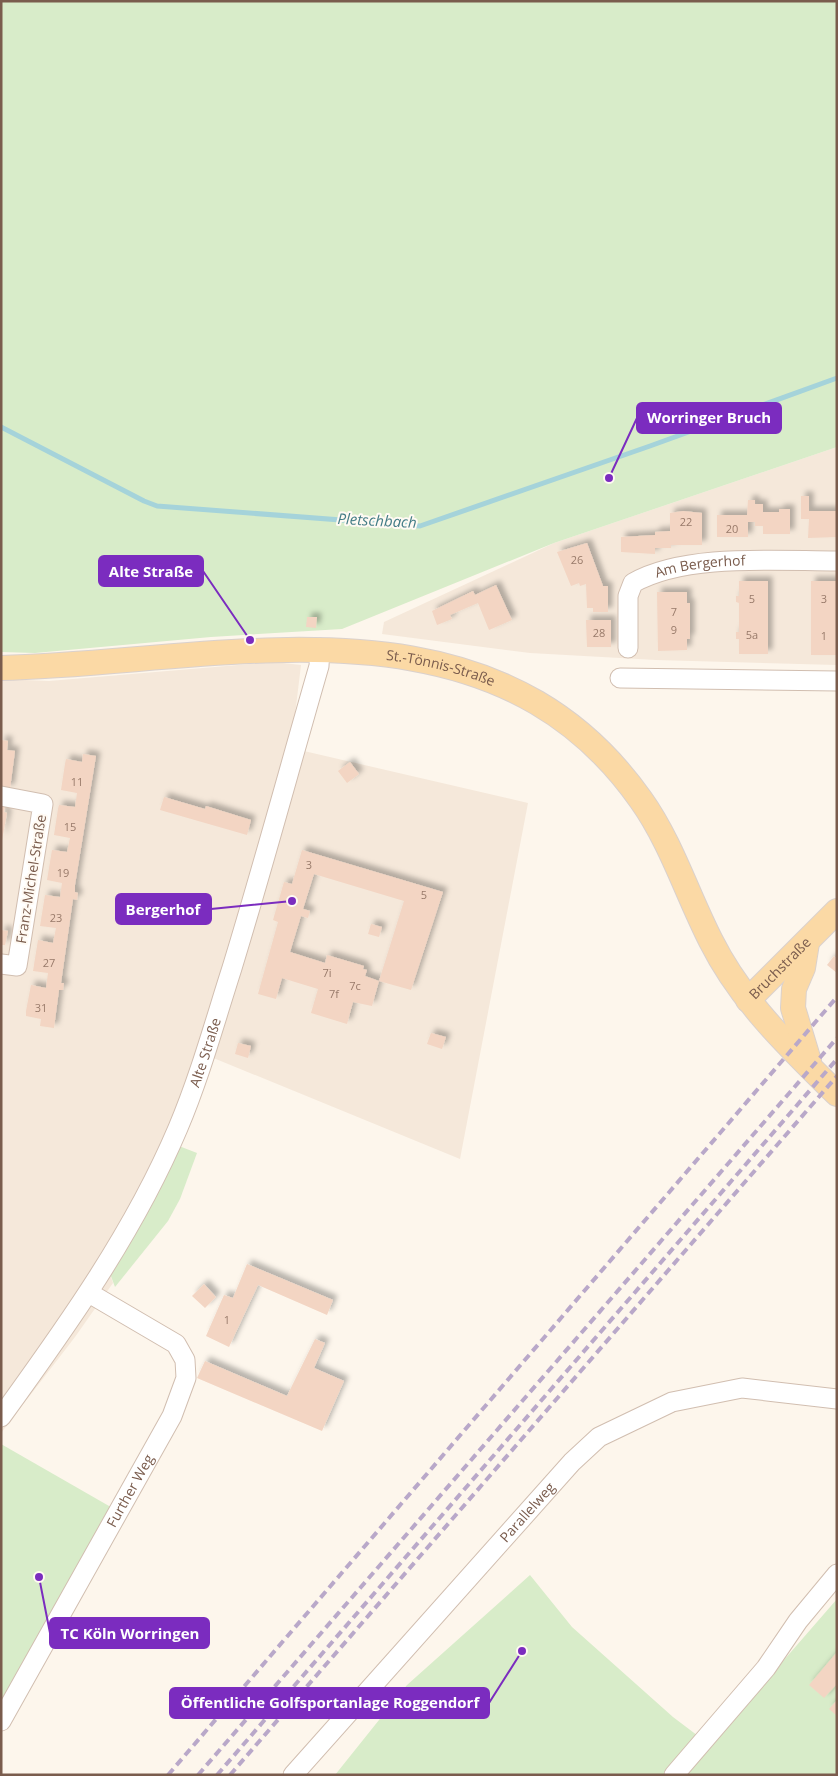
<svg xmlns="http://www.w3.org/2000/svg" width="838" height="1776" font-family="'Open Sans',sans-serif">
  <defs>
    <filter id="shadow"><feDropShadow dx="4.5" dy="-4.5" stdDeviation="2.5" flood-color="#0004"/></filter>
  </defs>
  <rect width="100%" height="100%" fill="#fdf6ec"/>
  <g fill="#f5e8da">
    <path d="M837,447v218l-181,-5 -126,-7 -148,-19 2,-12 170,-79z"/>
    <path d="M274,662l27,3 -10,83 237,55 -68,356 -249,-102 -102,214 4,12 -38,54 -74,96v-754l48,2z"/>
  </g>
  <g fill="#d8ecc9">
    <path d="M1,1h836v446l-283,96 -212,86 -131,8 -176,16 -34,-1z"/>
    <path d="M179,1146l18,7 -17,46 -12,22 -53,66 -6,-16z"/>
    <path d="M1,1444l115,66 -115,203z"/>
    <path d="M530,1575l42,52 101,90 37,28 127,-146v176h-502l72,-90z"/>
  </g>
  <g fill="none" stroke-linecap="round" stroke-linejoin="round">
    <path stroke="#a5d3da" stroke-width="5" d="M1,427l143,74 13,5 263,20 230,-80 187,-68"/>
  </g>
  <g fill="#f3d5c3" filter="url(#shadow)">
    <path d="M801,496h8v15h28v26l-29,1 1,-19h-8z"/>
    <path d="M748,500h7v4h8v8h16v-3h11v25h-27v-8h-8v-4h-7v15h-31v-22h30z"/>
    <path d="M683,511l19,2v32h-31v3h-16v6l-34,-2v-15l34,-2v-3l15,-1v-18z"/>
    <path d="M587,543l16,43h5v26h-15v-4h-6l-1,-24 -6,2 -1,-3 -8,3 -14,-34z"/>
    <path d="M739,581h29v73h-29v-15h-3v-7h3v-29l-3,-1v-6h3z"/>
    <rect x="811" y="581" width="26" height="74"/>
    <path d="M496,585l16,35 -23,10 -11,-27 -28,12 2,4 -15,6 -5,-14 41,-20 2,4z"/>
    <path d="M657,592h30v11h3v36h-3v11l-29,1z"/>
    <path d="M307,617h10l-1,11 -10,-1z"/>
    <path d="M586,620h25v27h-24z"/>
    <path d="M1,740l7,1 -1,9 8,1 -5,38 -9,-1z"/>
    <path d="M83,754l13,2 -21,129v7l3,1 -1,7 -4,-1 -12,84h3l-1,7h-4l-5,38 -14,-2 1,-7 -15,-3v-5l5,-26 15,3 2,-15 -15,-2 5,-31 15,3 3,-15 -16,-2 5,-31 15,2 2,-14 -15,-3 5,-30 15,2 3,-14 -16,-3 4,-26 1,-4 16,2 2,-14 -16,-3 4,-26 1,-5 16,3z"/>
    <path d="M350,762l9,12 -12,9 -9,-12z"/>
    <path d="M164,797l41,12 1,-3 45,14 -4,15 -87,-25z"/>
    <path d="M1,804l4,1 -1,7 3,1 -5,27z"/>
    <path d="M302,850l141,42 -32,98 -32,-9 25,-80 -90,-27 -11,35 7,2 -2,7 -7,-2 -11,36 35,11 2,-8 37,11 -1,3 4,1 -2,6 14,5 -7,25 -19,-4 -6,22 -36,-11 7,-24 -36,-11 -6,21 -18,-5 20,-72 -5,-2 11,-38 8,2z"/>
    <path d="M371,924l11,3 -3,10 -11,-3z"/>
    <path d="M1,930l7,1 -3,14h-4z"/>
    <path d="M834,956l3,3v14l-10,-8z"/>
    <path d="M431,1033l15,4 -4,12 -15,-5z"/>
    <path d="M238,1043l13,3 -3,12 -13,-4z"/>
    <path d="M247,1264l86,36 -6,15 -69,-30 -29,62 -23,-11 18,-41 9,3z"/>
    <path d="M204,1284l12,13 -11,11 -13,-12z"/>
    <path d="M315,1339l10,4 -11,25 30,13 -22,50 -125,-53 8,-17 82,35z"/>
    <path d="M837,1652v32l-13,14 -15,-13z"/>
    <path d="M837,1700v16l-8,-7z"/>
  </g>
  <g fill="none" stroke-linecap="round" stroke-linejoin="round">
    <defs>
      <g id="minor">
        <path id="s1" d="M628,648v-52l5,-13c52,-30 144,-22 204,-22"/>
        <path d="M620,678l217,3"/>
        <path d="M1,796l42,8 -26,162 -16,-2"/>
        <path id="s2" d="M1,1417c66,-91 133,-185 177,-289 22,-52 37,-107 54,-160 31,-101 58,-202 87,-302l1,-18"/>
        <path id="s3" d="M1,1721l171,-305 14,-38 -1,-18 -9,-16 -87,-51"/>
        <path id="s4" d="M293,1775l279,-313 27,-25 73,-35 70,-14 95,11"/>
        <path d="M674,1775l92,-107 32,-47 39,-47"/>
      </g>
      <g id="major">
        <path id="s5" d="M1,668c220,-5 488,-84 640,132 30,42 46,94 70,141 30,60 78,106 126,153"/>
        <path d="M807,943l-4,25 -9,21 -1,19 16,53"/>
        <path id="s6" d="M748,1000l89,-89"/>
      </g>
    </defs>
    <use href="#minor" stroke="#d1beb0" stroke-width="21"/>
    <use href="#major" stroke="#dad1cd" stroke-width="26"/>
    <use href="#minor" stroke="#fff" stroke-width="19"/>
    <use href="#major" stroke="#fbd9a5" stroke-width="24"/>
    <g stroke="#b9a8c9" stroke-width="4" stroke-dasharray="8 5" stroke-linecap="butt">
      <path d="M168,1775l669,-778"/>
      <path d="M198,1775l639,-737"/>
      <path d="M217,1775l620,-716"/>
      <path d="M230,1775l607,-699"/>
    </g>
  </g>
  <g text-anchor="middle" stroke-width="4" stroke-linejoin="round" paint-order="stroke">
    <g font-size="11" fill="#987a6a">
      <text x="686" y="526">22</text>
      <text x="732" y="533">20</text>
      <text x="577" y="564">26</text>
      <text x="752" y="603">5</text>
      <text x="824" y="603">3</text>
      <text x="674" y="616">7</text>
      <text x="674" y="634">9</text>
      <text x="599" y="637">28</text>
      <text x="752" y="639">5a</text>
      <text x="824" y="640">1</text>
      <text x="77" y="786">11</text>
      <text x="70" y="831">15</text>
      <text x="309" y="869">3</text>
      <text x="63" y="877">19</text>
      <text x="424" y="899">5</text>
      <text x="56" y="922">23</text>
      <text x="49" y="967">27</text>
      <text x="327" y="977">7i</text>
      <text x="355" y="990">7c</text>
      <text x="334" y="998">7f</text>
      <text x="41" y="1012">31</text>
      <text x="227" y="1324">1</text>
    </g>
    <g font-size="14" fill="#7a5c4d" stroke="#fffaf3">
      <text dy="5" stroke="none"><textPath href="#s1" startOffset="136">Am Bergerhof</textPath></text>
      <text dy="5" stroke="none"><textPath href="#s5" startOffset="442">St.-Tönnis-Straße</textPath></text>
      <text transform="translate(31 879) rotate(-81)" y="5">Franz-Michel-Straße</text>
      <text dy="5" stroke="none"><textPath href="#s6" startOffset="45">Bruchstraße</textPath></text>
      <text dy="5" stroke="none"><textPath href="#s2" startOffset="420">Alte Straße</textPath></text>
      <text dy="5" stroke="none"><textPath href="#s3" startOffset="264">Further Weg</textPath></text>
      <text dy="5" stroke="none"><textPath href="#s4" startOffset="352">Parallelweg</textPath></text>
    </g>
    <g font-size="15" font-style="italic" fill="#437c86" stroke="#fffaf3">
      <text transform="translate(377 521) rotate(3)" y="5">Pletschbach</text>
    </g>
  </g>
  <path fill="none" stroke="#7b2cbf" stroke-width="2" d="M609 478L637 418M250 640L203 571M292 901L211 909M39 1577L50 1633M522 1651L489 1703"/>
  <g fill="#7b2cbf" stroke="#fffaf3" stroke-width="2">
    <circle cx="609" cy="478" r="5"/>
    <circle cx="250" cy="640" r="5"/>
    <circle cx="292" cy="901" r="5"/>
    <circle cx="39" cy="1577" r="5"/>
    <circle cx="522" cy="1651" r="5"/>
  </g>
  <g fill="#7b2cbf" stroke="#7b2cbf" stroke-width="2">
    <rect x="637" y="403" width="144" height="30" rx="5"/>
    <rect x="99" y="556" width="104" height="30" rx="5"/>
    <rect x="116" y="894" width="95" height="30" rx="5"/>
    <rect x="50" y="1618" width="159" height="30" rx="5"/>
    <rect x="170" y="1688" width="319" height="30" rx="5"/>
  </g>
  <g font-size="15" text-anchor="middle" font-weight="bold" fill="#fff">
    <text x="709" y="423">Worringer Bruch</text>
    <text x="151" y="577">Alte Straße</text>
    <text x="163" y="915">Bergerhof</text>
    <text x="130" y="1639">TC Köln Worringen</text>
    <text x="330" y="1708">Öffentliche Golfsportanlage Roggendorf</text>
  </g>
  <rect width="838" height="1776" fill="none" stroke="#7a5c4d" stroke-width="5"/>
</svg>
